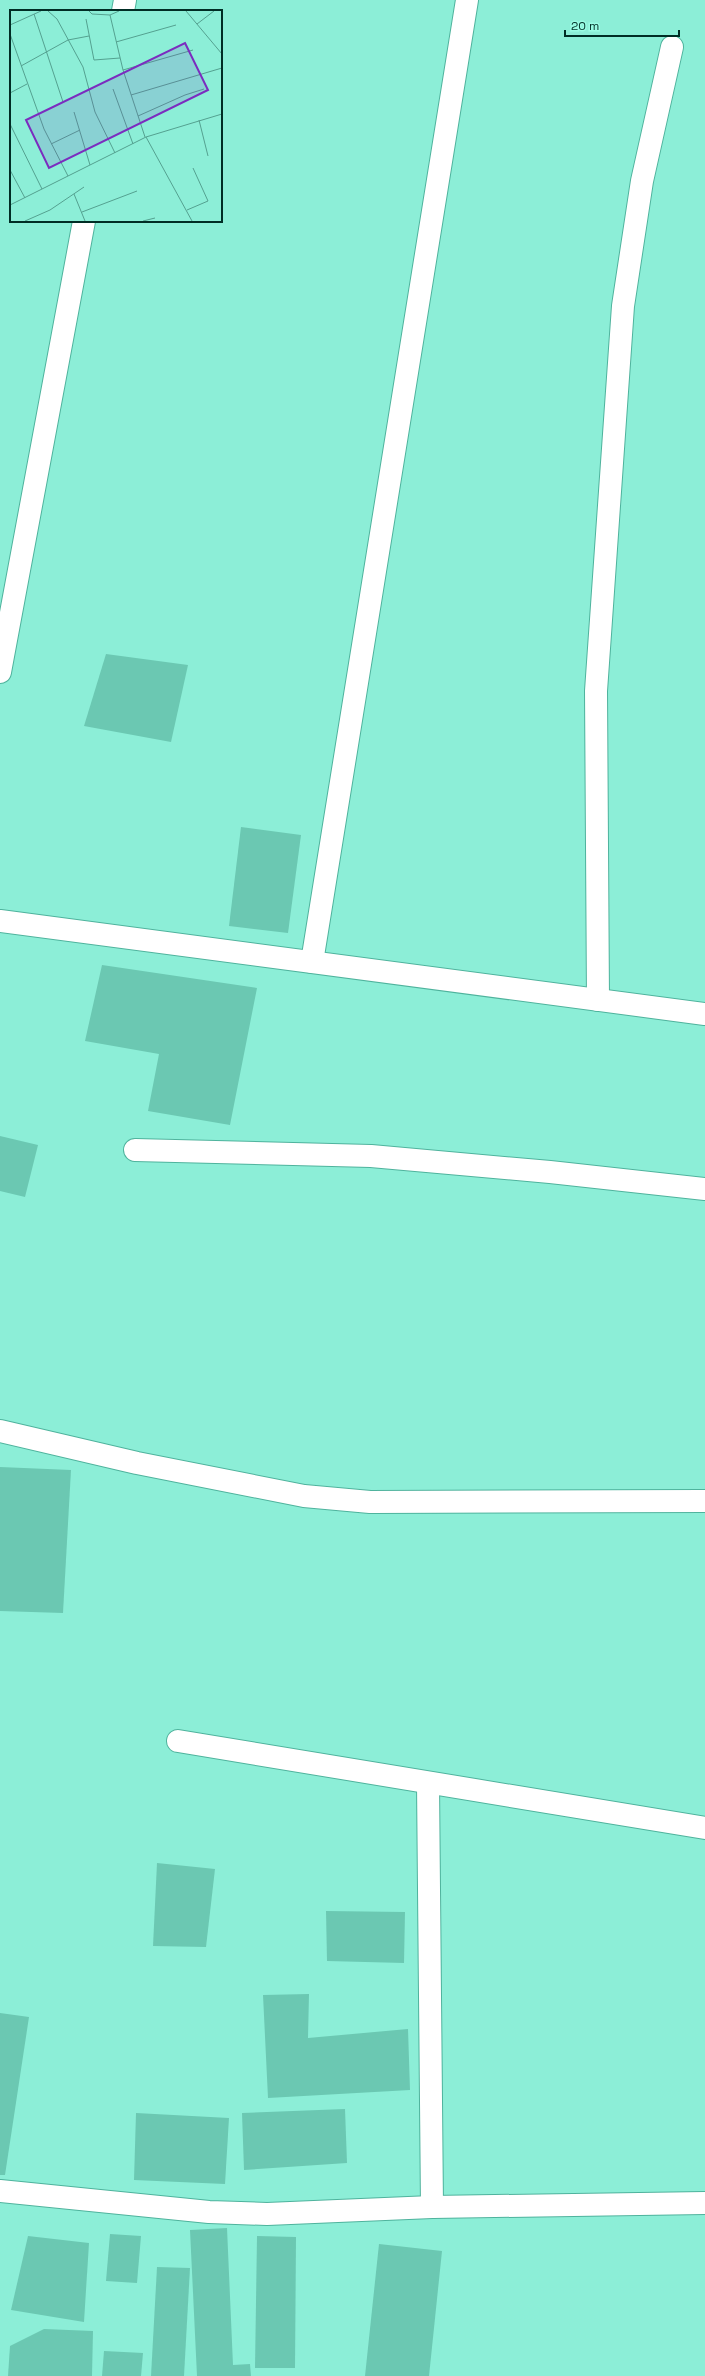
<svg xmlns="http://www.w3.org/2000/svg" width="705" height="2376" font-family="'Space Grotesk',sans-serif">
  <rect width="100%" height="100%" fill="#8ceed7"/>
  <g fill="#6bc8b2">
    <path d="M106,654l82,11 -17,77 -87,-16z"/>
    <path d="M241,827l60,8 -13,98 -59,-7z"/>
    <path d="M102,965l155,23 -27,137 -82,-14 11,-57 -74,-13z"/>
    <path d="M0,1136l38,9 -13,52 -25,-6z"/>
    <path d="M0,1467l71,3 -8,143 -63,-2z"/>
    <path d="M157,1863l58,6 -9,78 -53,-1z"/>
    <path d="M326,1911l79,1 -1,51 -77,-2z"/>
    <path d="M309,1994l-1,44 100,-9 2,61 -142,8 -5,-103z"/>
    <path d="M0,2013l29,4 -24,158h-5z"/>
    <path d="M345,2109l2,54 -103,7 -2,-57z"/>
    <path d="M136,2113l93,5 -4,66 -91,-4z"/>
    <path d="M227,2228l6,137 17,-1 1,12h-54l-7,-146z"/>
    <path d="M110,2234l31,2 -4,47 -31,-2z"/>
    <path d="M28,2236l61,7 -5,79 -73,-12z"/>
    <path d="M257,2236l39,1 -1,131h-40z"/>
    <path d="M379,2244l63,7 -13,125h-64z"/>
    <path d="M157,2267l33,1 -6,108h-33z"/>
    <path d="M44,2329l49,2 -1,45h-84l2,-30z"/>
    <path d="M104,2351l39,2 -2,23h-39z"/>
  </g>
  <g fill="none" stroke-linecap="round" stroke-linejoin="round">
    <defs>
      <g id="minor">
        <path d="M123,11l2,-11"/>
        <path d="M0,672l84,-451"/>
        <path d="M0,921l705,93"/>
        <path d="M312,962l155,-962"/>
        <path d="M598,1000l-2,-309 27,-385 19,-125 30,-134"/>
        <path d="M135,1150l236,6 179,16 155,17"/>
        <path d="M0,1431l137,32 167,33 66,6 335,-1"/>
        <path d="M178,1741l527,87"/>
        <path d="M428,1783l4,424"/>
        <path d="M0,2191l209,21 58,2 165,-7 273,-4"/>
      </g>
    </defs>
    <use href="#minor" stroke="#4fb39d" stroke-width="24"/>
    <use href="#minor" stroke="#fff" stroke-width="22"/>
  </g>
  <g transform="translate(10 10)">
    <rect width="212" height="212" fill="#8ceed7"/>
    <path fill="none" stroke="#54a190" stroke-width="1" d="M38,1l9,8 26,48 12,45 20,41M79,1l3,3 18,1 9,-4M176,1l36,43M24,4l29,88M100,5l13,55 22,67M76,9l8,41 26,-2M187,14l17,-13M0,15l31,-14M0,24l34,95 24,47M106,32l60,-17M11,56l47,-26 21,-4M113,60l70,-20M103,79l20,55M0,83l17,-9M121,85l91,-27M64,102l16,53M128,106l47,-21 19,-6M189,110l9,36M0,114l32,65M136,127l46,84M41,134l29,-14M0,160l15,28M64,184l11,27M0,195l136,-68 76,-23M177,200l21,-9 -15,-33M72,202l55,-21M15,211l25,-11 34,-23M133,211l12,-3"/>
    <path fill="#7b2cbf" fill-opacity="0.15" stroke="#7b2cbf" stroke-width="2" d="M175,33l23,47 -159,78 -23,-48z"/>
    <rect width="212" height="212" fill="none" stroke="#002d25" stroke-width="2"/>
  </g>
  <path d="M565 30v6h114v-6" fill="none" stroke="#002d25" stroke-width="2"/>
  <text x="571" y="30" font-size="12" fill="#002d25" stroke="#9afce4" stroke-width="3" paint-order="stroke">20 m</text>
</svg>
